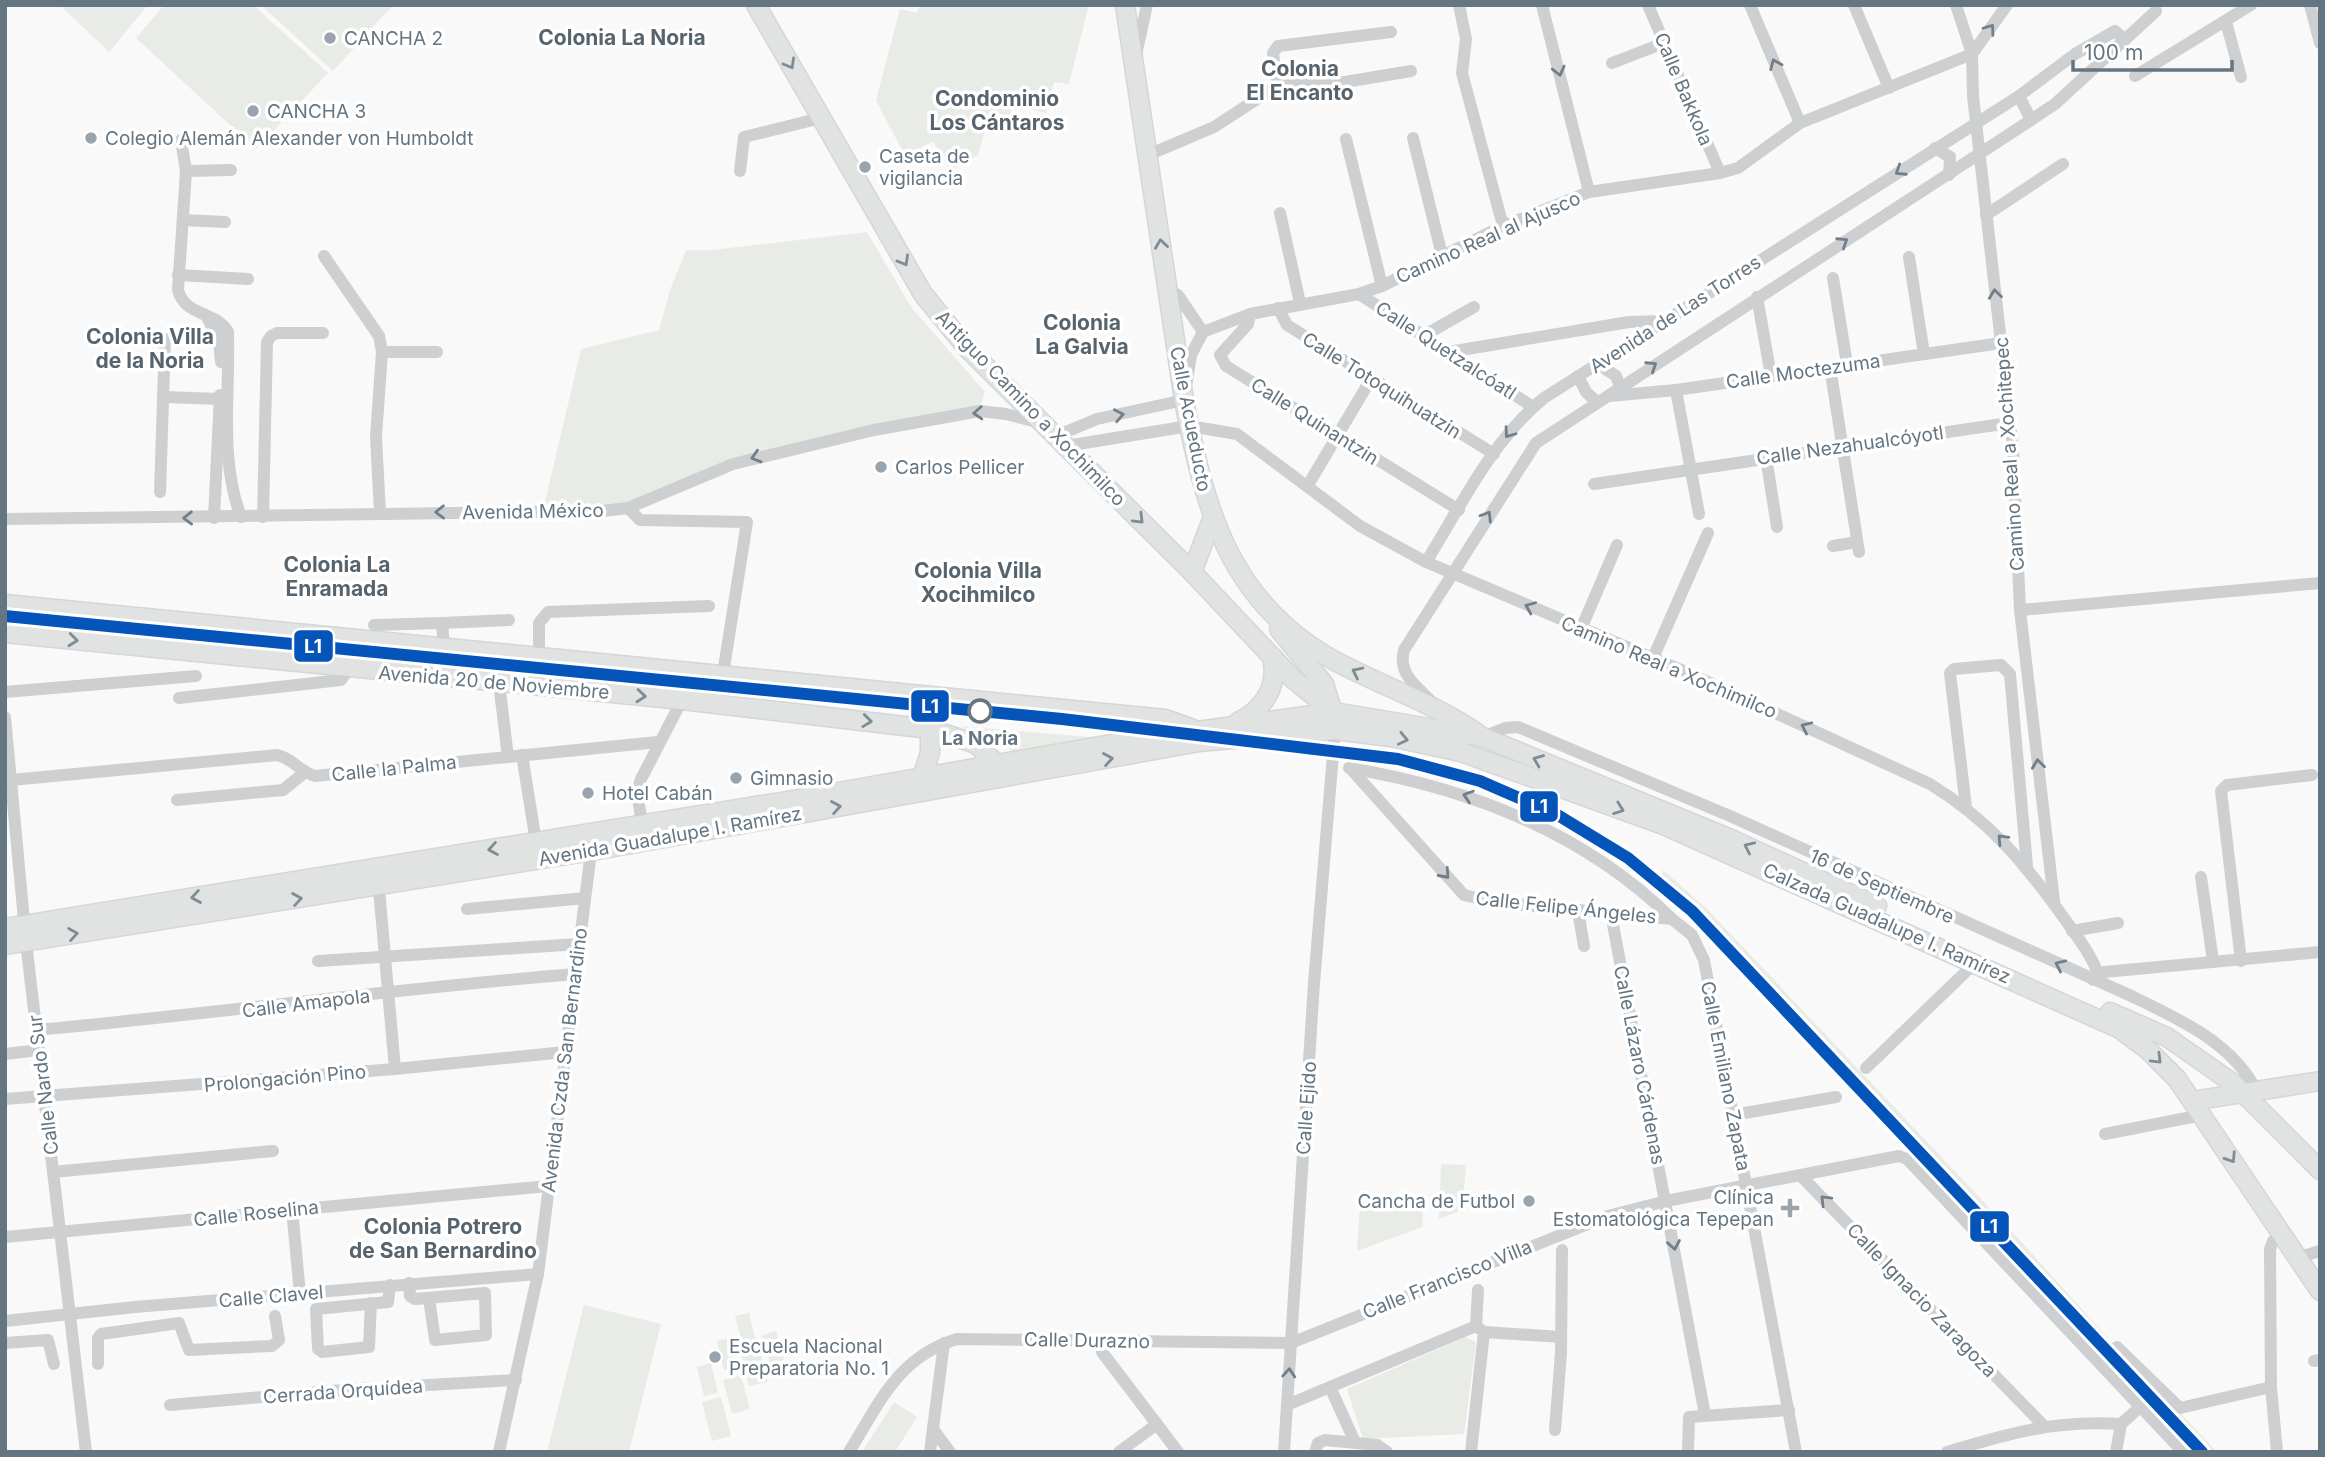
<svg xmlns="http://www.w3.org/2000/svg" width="2325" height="1457" font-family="Inter,sans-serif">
  <rect width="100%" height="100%" fill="#f9f9f9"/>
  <g fill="#e8ebe6">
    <path d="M60,5h88l-39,47z"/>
    <path d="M164,5h89l75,68 -72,76 -120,-111z"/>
    <path d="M261,5h132l-60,66z"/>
    <path d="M920,5h169l-20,79 -15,-2 -8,31 -33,-8 -7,26 -20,-5 -8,29 -28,16 -17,-30 -28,15 -29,-56 24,-91 17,4z"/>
    <path d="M867,232l44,75 74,85 -8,23 -208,40 -132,51h-93l37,-157 78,-19 11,-40 16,-40h26z"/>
    <path d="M960,726l152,13 -95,14z"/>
    <path d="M1664,871l42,37 310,328 92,102 -3,6 -369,-392 -77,-75z"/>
    <path d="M1441,1164l25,1 -4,45 -23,9z"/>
    <path d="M1360,1206l63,4 -1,17 -65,24z"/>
    <path d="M584,1305l77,19 -32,128h-82z"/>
    <path d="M749,1313l7,29 -13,4 -8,-30z"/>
    <path d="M776,1331l8,29 -14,4 -8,-29z"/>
    <path d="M1466,1337l10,5 -12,92 -101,5 -16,-50z"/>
    <path d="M730,1338l8,29 -14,3 -7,-29z"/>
    <path d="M759,1348l9,34 -19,4 -8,-33z"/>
    <path d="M2119,1359h10l88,93h-11z"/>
    <path d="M711,1363l7,30 -14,3 -7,-29z"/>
    <path d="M741,1375l9,34 -18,5 -9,-34z"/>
    <path d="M721,1397l10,39 -19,5 -10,-39z"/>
    <path d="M894,1402l23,15 -22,35h-33z"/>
  </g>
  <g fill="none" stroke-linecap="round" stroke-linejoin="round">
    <defs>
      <g id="secondary">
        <path d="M756,5l167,289 44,54 225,224 101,107 41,33"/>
        <path d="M1125,5l59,395c21,111 46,203 151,261 47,25 98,42 142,72"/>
        <path d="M1192,572l21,-55"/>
        <path d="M5,604l1160,115 28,10"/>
        <path d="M1279,629l45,55 10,32"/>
        <path d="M5,633l677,67 248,29 46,15 26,25"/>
        <path d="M1238,722c26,-13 41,-36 34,-65"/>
        <path d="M922,777l8,-24v-24"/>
        <path d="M5,928l788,-128 347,-61 194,-27 149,25 248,102 146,67"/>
        <path d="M5,945l587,-94 607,-109 136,-12 56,7 70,15 200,72 459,205 28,21 29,29 143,212"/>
        <path d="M2110,1012l57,25 67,47 86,86"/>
        <path d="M2192,1101l128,-20"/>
      </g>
    </defs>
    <use href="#secondary" stroke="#d5d6d7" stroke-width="21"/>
    <g stroke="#cecfd0" stroke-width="12">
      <path d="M1459,5l7,34 -4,34 41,153"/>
      <path d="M1542,5l47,187"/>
      <path d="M1648,5l72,168"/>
      <path d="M1750,5l50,118"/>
      <path d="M1854,5l35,83"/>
      <path d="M1956,5l16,49 1,42 40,352 7,162 34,291"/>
      <path d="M2310,5l10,38"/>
      <path d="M2226,22l15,55"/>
      <path d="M1136,55l11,-50"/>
      <path d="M1612,63l52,-20"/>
      <path d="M2135,76l116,-71"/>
      <path d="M1277,86l-4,-33 5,-7 113,-14"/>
      <path d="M2019,96l12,24"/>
      <path d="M1413,138l29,117"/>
      <path d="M1346,139l36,147"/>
      <path d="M181,140l5,31 -8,119c7,27 39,21 50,42 2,62 -9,127 13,185"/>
      <path d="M1935,148l15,9 -1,18"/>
      <path d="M1148,155l66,-28 63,-41 68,-4 66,-11"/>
      <path d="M186,171l45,-1"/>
      <path d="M740,171l4,-34 77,-19"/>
      <path d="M1280,213l20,90"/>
      <path d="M1986,215l77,-51"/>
      <path d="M183,220l42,2"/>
      <path d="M324,256l55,80 3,16 -6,85 4,76"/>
      <path d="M1909,257l15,97"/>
      <path d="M178,275l70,4"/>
      <path d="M1833,278l14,86"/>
      <path d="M1168,290l10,5 25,37"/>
      <path d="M1359,294l174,113"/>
      <path d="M1757,297l14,79"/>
      <path d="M1278,308l9,17 207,129"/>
      <path d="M1250,314l-2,10 -28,31 6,11 233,144"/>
      <path d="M207,317l12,24 2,21"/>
      <path d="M1423,336l51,-29"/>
      <path d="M382,352h55"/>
      <path d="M1449,352l180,-30 34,-1"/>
      <path d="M1598,364l18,12 4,11"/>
      <path d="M1830,367l29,185"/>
      <path d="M1578,376l8,16 11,10"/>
      <path d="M1676,390l23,124"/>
      <path d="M1609,396l67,-6 325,-47"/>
      <path d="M163,397l57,2"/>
      <path d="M1056,436l41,-17 87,-19 7,-45 12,-23 47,-18 109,-20 23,-8 121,-60 86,-34 131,-19 18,-5 62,-45 172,-69 35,-49"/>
      <path d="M1066,446l123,-20 48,8 123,92 66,36 260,110 244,112c60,37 93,77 134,134 12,17 27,36 34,56"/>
      <path d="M1766,457l11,70"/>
      <path d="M1594,484l415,-61"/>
      <path d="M1308,485l63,-106"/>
      <path d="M160,492l5,-153"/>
      <path d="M628,508l12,12 107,2 -24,152"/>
      <path d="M263,517l4,-175 4,-6 6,-3h46"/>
      <path d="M214,518l6,-123"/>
      <path d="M5,519l597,-8 26,-3 105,-44 141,-34 106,-19 26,3 35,9"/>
      <path d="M1833,546l24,-4"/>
      <path d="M1426,562c35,-56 66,-122 118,-164l475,-302 56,-42 40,-23 10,9"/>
      <path d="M2020,610l300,-27"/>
      <path d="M374,625l68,-2"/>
      <path d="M1581,629l36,-84"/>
      <path d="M444,647l-2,-24 67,-3"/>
      <path d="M539,657v-34l9,-11 161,-6"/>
      <path d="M1653,658l55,-125"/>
      <path d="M499,683l9,74"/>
      <path d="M5,692l191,-16"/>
      <path d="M179,698l162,-18 8,-12"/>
      <path d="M1435,705c-16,-17 -38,-30 -31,-55l132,-207 495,-323 24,-16 101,-93"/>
      <path d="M5,717l21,225 60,510"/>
      <path d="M1483,737l22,-9 13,-1 212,89 397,178c48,23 106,48 130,98"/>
      <path d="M522,755l14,87"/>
      <path d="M1349,768c119,20 235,64 323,151"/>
      <path d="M1350,768l114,127 30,7 178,17 20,16 12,25 92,492"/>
      <path d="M11,780l266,-25c15,3 23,17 38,21l343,-34"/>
      <path d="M177,800l106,-10 21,-17"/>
      <path d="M1966,807l-16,-134 4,-4 47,-4 9,9 17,192"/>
      <path d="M642,824l-5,-32 4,-13 41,-79"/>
      <path d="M2201,877l12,84"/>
      <path d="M378,878l17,191"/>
      <path d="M467,909l118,-11"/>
      <path d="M1578,911l6,35"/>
      <path d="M1611,914l94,501"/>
      <path d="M2072,931l46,-8"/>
      <path d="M318,961l261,-17"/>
      <path d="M2241,961l-20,-170 6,-6 85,-10"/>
      <path d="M2093,980l11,-8 216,-20"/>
      <path d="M36,1030c180,-16 359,-42 540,-56"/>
      <path d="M5,1054l34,-4"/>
      <path d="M1866,1068l110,-106"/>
      <path d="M5,1099l390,-30 170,-17"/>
      <path d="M1733,1115l103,-18"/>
      <path d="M2105,1134l97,-19"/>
      <path d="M53,1172l220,-21"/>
      <path d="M1801,1176l242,249"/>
      <path d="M292,1209l8,85"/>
      <path d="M5,1237l543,-51"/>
      <path d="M2296,1258l24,-7"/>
      <path d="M409,1283l1,13 5,3 70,-6 1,42 -51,5 -6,-42"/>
      <path d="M371,1303l-2,44 -47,5 -4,-3 -2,-40 72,-7 2,-17"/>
      <path d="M5,1321l130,-14 403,-33"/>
      <path d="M1484,1332l77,5"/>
      <path d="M1102,1341v11l76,100"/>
      <path d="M5,1343l43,-3 6,24"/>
      <path d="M2117,1347l63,61 91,-21"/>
      <path d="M2314,1361l6,-1"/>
      <path d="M98,1364v-26l3,-4 78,-11 10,27 83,-4 7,-6 -4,-24"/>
      <path d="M1330,1387l25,55"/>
      <path d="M170,1405l173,-15 173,-10"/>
      <path d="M1287,1405l189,-79"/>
      <path d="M2121,1424l20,-18"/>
      <path d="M933,1429l17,23"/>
      <path d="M1555,1430l6,-77 1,-103"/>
      <path d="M499,1452l39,-178 54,-430"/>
      <path d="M849,1452c31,-50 49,-95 108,-113l334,4 317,-127 58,-15 233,-45 8,3 276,293"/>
      <path d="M930,1452l14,-109"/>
      <path d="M1119,1452l38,-28"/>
      <path d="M1284,1452l30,-469 21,-253"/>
      <path d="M1315,1452l3,-9 7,-3 52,5 10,7"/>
      <path d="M1471,1452l13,-120 -8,-6 2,-36"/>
      <path d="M1688,1452l1,-35 100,-7"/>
      <path d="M1947,1452c63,-19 108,-32 174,-28"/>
      <path d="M2116,1452l5,-28"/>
      <path d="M2277,1452l-6,-65 -1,-138 3,-8 8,-6"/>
    </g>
    <use href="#secondary" stroke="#e1e2e2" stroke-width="18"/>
    <defs>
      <path id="rail-1" d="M5,616l1057,103 336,40 82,22 76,33 72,44 64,53 510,541"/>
    </defs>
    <use href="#rail-1" stroke="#fff" stroke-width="18"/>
    <use href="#rail-1" stroke="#0554ba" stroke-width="12"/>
  </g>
  <defs><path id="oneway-chevron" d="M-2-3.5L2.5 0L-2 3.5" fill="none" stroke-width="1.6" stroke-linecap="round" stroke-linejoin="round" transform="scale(1.75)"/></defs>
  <g stroke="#707f8b">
    <use href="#oneway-chevron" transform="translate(1990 29) rotate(-54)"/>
    <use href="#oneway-chevron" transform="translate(1775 64) rotate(-113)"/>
    <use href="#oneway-chevron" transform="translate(1559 71) rotate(76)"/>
    <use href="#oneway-chevron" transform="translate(1900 171) rotate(147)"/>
    <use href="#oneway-chevron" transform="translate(1843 242) rotate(-33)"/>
    <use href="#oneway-chevron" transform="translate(1995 294) rotate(-97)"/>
    <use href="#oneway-chevron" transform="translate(1652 366) rotate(-33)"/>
    <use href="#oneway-chevron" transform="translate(978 413) rotate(177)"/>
    <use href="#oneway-chevron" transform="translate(1119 415) rotate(-11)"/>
    <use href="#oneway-chevron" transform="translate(1509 433) rotate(126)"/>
    <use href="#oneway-chevron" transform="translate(756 457) rotate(163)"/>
    <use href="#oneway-chevron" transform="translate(440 512) rotate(179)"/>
    <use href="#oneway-chevron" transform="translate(1487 516) rotate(-58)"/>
    <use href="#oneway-chevron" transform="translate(188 518) rotate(179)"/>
    <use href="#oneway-chevron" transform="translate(1530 607) rotate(-157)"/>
    <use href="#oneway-chevron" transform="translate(1806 727) rotate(-155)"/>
    <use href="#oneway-chevron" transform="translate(2038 764) rotate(-97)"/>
    <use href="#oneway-chevron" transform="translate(1468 796) rotate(-162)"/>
    <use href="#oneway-chevron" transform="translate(2002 839) rotate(-133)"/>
    <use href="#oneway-chevron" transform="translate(1445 874) rotate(48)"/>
    <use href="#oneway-chevron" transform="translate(2060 965) rotate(-155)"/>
    <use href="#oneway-chevron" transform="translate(1825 1200) rotate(-135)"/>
    <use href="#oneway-chevron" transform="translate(1674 1245) rotate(80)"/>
    <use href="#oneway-chevron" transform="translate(1289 1373) rotate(-86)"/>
  </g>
  <g stroke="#7e8c96">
    <use href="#oneway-chevron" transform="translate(790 64) rotate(60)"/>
    <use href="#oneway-chevron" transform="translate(1161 244) rotate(-98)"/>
    <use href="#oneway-chevron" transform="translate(904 261) rotate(60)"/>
    <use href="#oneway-chevron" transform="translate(1139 519) rotate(45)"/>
    <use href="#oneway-chevron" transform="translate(73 640) rotate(6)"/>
    <use href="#oneway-chevron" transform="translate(1357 672) rotate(-154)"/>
    <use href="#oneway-chevron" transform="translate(641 696) rotate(5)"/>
    <use href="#oneway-chevron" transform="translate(867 721) rotate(7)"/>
    <use href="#oneway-chevron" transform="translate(1403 739) rotate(12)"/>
    <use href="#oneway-chevron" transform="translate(1108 759) rotate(-10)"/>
    <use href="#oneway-chevron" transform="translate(1538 760) rotate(-158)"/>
    <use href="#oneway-chevron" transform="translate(836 807) rotate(-10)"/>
    <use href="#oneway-chevron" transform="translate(1619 809) rotate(20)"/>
    <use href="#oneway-chevron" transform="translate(1749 847) rotate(-155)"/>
    <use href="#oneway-chevron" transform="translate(493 849) rotate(171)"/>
    <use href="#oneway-chevron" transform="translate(196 897) rotate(171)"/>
    <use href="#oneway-chevron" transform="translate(297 899) rotate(-9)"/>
    <use href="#oneway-chevron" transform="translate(73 934) rotate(-9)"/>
    <use href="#oneway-chevron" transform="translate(2157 1059) rotate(45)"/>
    <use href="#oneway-chevron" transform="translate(2231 1158) rotate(57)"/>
  </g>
  <g fill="#99a4ac" stroke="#fff" stroke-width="2.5">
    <circle cx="330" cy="38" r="7"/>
    <circle cx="253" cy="111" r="7"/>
    <circle cx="91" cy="138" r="7"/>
    <circle cx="865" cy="167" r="7"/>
    <circle cx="881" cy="467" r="7"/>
    <circle cx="736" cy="778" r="7"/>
    <circle cx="588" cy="793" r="7"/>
    <circle cx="1529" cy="1201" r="7"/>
    <path d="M1786.5 1197.5h7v7h7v7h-7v7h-7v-7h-7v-7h7z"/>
    <circle cx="715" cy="1357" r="7"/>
  </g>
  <circle fill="#fff" stroke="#657683" stroke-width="3.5" cx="980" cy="711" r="11"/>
  <g text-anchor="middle" stroke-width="7" stroke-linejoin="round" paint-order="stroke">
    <g font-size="19" fill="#657683" stroke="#fff" text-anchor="start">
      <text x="344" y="45">CANCHA 2</text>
      <text x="267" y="118">CANCHA 3</text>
      <text x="105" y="145">Colegio Alemán Alexander von Humboldt</text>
      <text x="879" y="163">Caseta de<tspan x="879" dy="22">vigilancia</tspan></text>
      <text x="895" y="474">Carlos Pellicer</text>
      <text x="750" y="785">Gimnasio</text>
      <text x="602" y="800">Hotel Cabán</text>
      <text x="1774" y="1204" text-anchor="end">Clínica<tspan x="1774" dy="22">Estomatológica Tepepan</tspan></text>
      <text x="1515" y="1208" text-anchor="end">Cancha de Futbol</text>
      <text x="729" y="1353">Escuela Nacional<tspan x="729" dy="22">Preparatoria No. 1</tspan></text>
    </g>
    <g font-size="19" fill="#657683" stroke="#fff">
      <text transform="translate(1684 89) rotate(67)" y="7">Calle Bakkola</text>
      <text transform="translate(1488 237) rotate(-24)" y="7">Camino Real al Ajusco</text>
      <text transform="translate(1675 314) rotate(-33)" y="7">Avenida de Las Torres</text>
      <text transform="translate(1446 350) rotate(33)" y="7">Calle Quetzalcóatl</text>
      <text transform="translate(1803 371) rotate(-8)" y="7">Calle Moctezuma</text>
      <text transform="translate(1382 385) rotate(32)" y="7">Calle Totoquihuatzin</text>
      <text transform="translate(1031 408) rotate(46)" y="7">Antiguo Camino a Xochimilco</text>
      <text transform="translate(1191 419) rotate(79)" y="7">Calle Acueducto</text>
      <text transform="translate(1315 421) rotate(32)" y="7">Calle Quinantzin</text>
      <text transform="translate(1850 445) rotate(-8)" y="7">Calle Nezahualcóyotl</text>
      <text transform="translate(2009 454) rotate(-94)" y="7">Camino Real a Xochitepec</text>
      <text transform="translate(533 511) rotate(-1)" y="7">Avenida México</text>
      <text transform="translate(1669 667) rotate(23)" y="7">Camino Real a Xochimilco</text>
      <text transform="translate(494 682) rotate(5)" y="7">Avenida 20 de Noviembre</text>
      <text transform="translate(394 768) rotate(-6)" y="7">Calle la Palma</text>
      <text transform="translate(670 836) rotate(-10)" y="7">Avenida Guadalupe I. Ramírez</text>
      <text transform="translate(1882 886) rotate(24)" y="7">16 de Septiembre</text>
      <text transform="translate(1566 907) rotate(6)" y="7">Calle Felipe Ángeles</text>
      <text transform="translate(1887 923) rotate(24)" y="7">Calzada Guadalupe I. Ramírez</text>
      <text transform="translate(306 1003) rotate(-7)" y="7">Calle Amapola</text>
      <text transform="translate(564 1060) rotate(-83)" y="7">Avenida Czda San Bernardino</text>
      <text transform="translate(1640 1065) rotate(79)" y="7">Calle Lázaro Cárdenas</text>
      <text transform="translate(1726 1076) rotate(79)" y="7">Calle Emiliano Zapata</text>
      <text transform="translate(285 1078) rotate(-5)" y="7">Prolongación Pino</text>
      <text transform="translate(43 1085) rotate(-97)" y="7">Calle Nardo Sur</text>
      <text transform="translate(1306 1108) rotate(-86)" y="7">Calle Ejido</text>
      <text transform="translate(256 1213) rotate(-6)" y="7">Calle Roselina</text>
      <text transform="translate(1447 1279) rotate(-22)" y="7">Calle Francisco Villa</text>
      <text transform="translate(271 1296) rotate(-5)" y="7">Calle Clavel</text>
      <text transform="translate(1922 1300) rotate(46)" y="7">Calle Ignacio Zaragoza</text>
      <text transform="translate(1087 1340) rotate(1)" y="7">Calle Durazno</text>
      <text transform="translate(343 1391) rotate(-4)" y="7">Cerrada Orquídea</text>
    </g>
    <g font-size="19" font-weight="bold" fill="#657683" stroke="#fff">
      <text x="980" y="745">La Noria</text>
    </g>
    <g font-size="21" font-weight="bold" fill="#57646e" stroke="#fff">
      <text x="622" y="45">Colonia La Noria</text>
      <text x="1300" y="76">Colonia<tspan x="1300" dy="24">El Encanto</tspan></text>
      <text x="997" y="106">Condominio<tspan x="997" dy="24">Los Cántaros</tspan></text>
      <text x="1082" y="330">Colonia<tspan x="1082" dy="24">La Galvia</tspan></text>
      <text x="150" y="344">Colonia Villa<tspan x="150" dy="24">de la Noria</tspan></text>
      <text x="337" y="572">Colonia La<tspan x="337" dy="24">Enramada</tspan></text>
      <text x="978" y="578">Colonia Villa<tspan x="978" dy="24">Xocihmilco</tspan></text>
      <text x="443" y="1234">Colonia Potrero<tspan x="443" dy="24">de San Bernardino</tspan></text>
    </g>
  </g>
  <g stroke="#fff" stroke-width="2.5">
    <rect x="293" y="629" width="41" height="34" rx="7" fill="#0554ba"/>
    <rect x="910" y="689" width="40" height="34" rx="7" fill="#0554ba"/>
    <rect x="1519" y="790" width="40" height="33" rx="7" fill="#0554ba"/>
    <rect x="1969" y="1210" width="41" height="33" rx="7" fill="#0554ba"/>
  </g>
  <g font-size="19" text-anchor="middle" font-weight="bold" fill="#fff">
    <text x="313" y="653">L1</text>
    <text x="930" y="713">L1</text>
    <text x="1539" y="813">L1</text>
    <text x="1989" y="1233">L1</text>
  </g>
  <rect width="2325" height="1457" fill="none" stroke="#657683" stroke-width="14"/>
  <path d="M2073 60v10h159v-10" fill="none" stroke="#657683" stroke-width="3.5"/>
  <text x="2084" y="60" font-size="21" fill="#657683" stroke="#ffffff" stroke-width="5" paint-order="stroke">100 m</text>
</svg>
